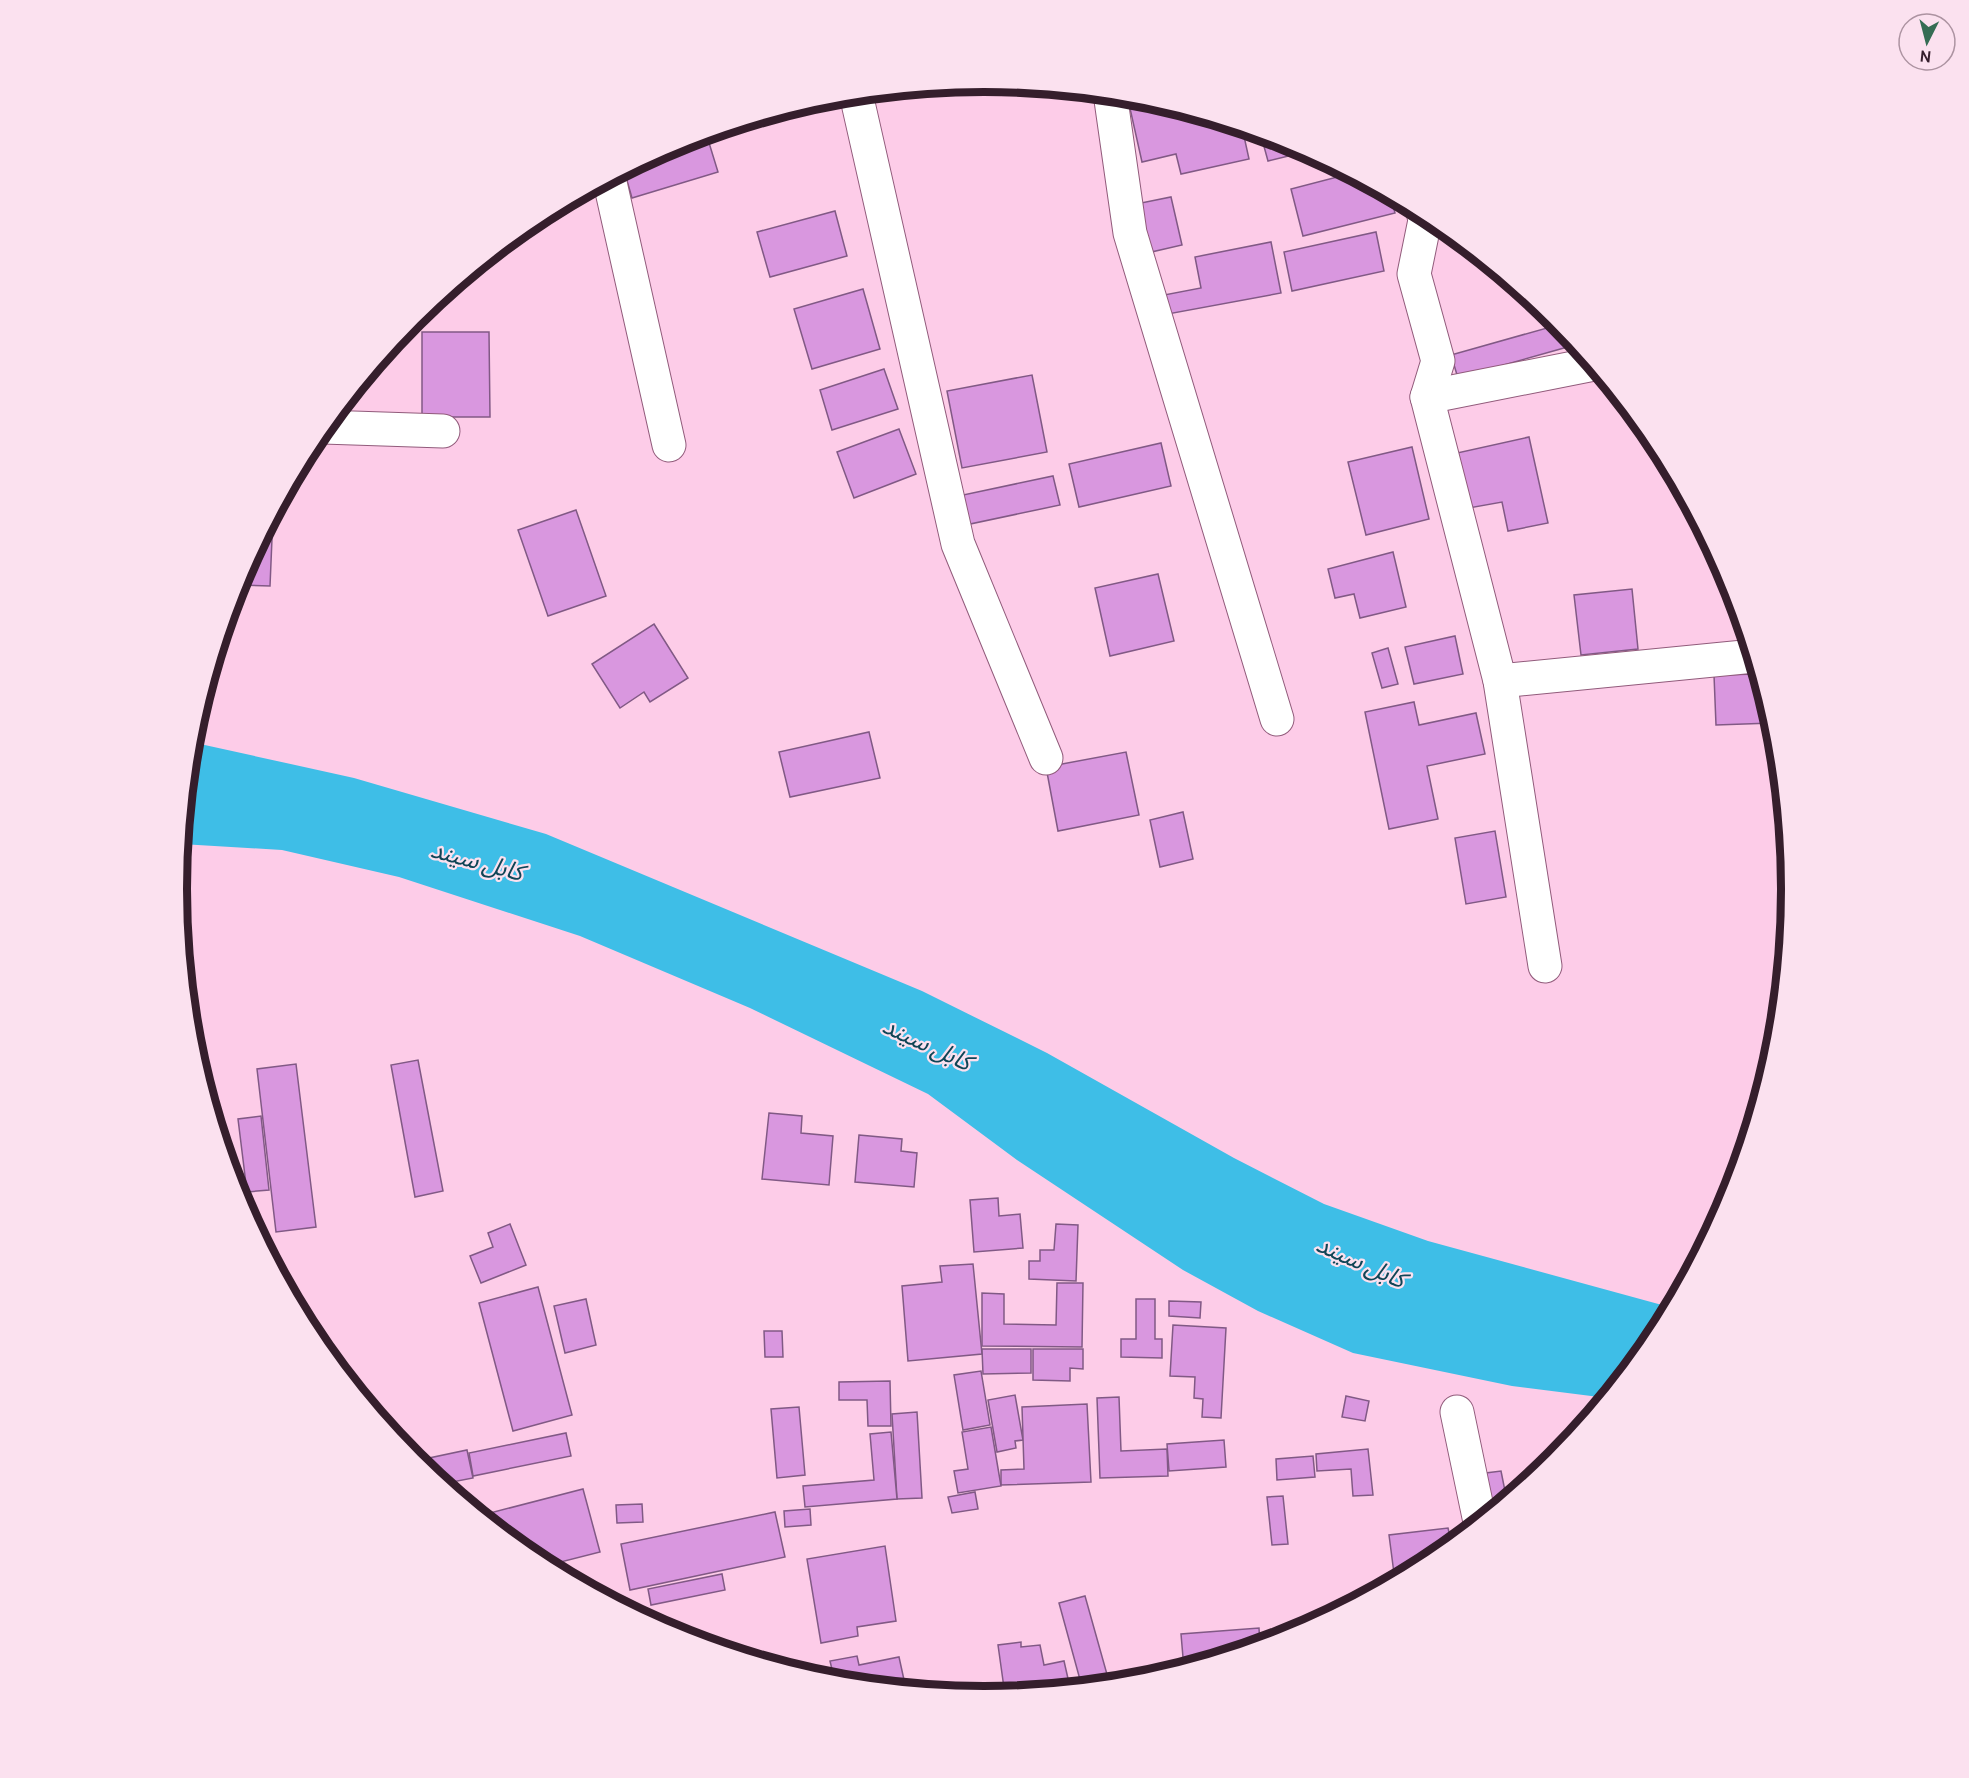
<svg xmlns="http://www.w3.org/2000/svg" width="1969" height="1778" font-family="Cabin,'Noto Sans Arabic',sans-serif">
  <rect width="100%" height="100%" fill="#fdcce8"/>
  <path fill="#3ebee7" d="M191,742l163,36 192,56 376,157 125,62 187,105 90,46 104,37 245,67 -17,30 -49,60 -95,-12 -159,-33 -95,-42 -75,-41 -166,-110 -89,-66 -178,-86 -170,-72 -181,-59 -117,-27 -101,-6z"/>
  <g fill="#d997df" stroke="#815985" stroke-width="1.5">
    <path d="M1127,95l15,2 100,30 7,32 -68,15 -5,-20 -34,8z"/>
    <path d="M1260,132l34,11 15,8 -41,10z"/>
    <path d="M706,133l12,39 -86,26 -8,-28 52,-28z"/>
    <path d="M1343,169l47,25 5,19 -92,23 -12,-47 54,-14z"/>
    <path d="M1171,197l11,48 -35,8 -11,-49z"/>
    <path d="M835,211l12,45 -77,21 -13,-45z"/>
    <path d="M1376,232l8,39 -92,20 -8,-39z"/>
    <path d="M1271,242l10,51 -113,21 -4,-19 37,-7 -6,-31z"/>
    <path d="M863,289l17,60 -68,20 -18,-60z"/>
    <path d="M1561,324l17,20 -120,34 -7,-23z"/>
    <path d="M422,332h67l1,85h-68z"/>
    <path d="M884,369l14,40 -66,21 -12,-40z"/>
    <path d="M1032,375l15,77 -85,16 -15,-77z"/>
    <path d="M899,429l17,45 -62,24 -17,-46z"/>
    <path d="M1529,437l19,86 -40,8 -6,-29 -33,6 -12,-55z"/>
    <path d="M1161,443l10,43 -92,21 -10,-43z"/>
    <path d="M1412,447l17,72 -63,16 -18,-73z"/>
    <path d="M1053,476l7,29 -90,19 -7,-29z"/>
    <path d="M576,510l30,86 -58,20 -30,-86z"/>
    <path d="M273,515l-3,71 -34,-1 2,-6z"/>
    <path d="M1393,552l13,55 -46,11 -6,-24 -19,4 -7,-29z"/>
    <path d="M1158,574l16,67 -64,15 -15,-68z"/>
    <path d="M1632,589l6,60 -57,6 -7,-60z"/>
    <path d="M654,624l34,54 -38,24 -6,-10 -24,16 -28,-44z"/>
    <path d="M1455,636l8,38 -49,10 -9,-37z"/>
    <path d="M1388,648l10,36 -16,4 -10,-35z"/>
    <path d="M1760,674l12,49 -56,2 -2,-50z"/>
    <path d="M1414,702l5,23 57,-12 9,41 -58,12 11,53 -49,10 -24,-117z"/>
    <path d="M869,732l11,46 -90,19 -11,-45z"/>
    <path d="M1126,752l13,63 -81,16 -12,-64z"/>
    <path d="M1183,812l10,47 -33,8 -10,-47z"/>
    <path d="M1495,831l11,66 -40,7 -11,-66z"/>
    <path d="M418,1060l25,131 -28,6 -24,-132z"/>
    <path d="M296,1064l20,163 -40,5 -19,-163z"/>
    <path d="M769,1113l33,3 -1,17 32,3 -4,49 -67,-6z"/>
    <path d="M261,1116l8,74 -22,2 -9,-73z"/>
    <path d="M859,1135l43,4 -1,12 16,2 -3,34 -59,-5z"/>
    <path d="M998,1198l1,18 21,-2 3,34 -49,4 -4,-52z"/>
    <path d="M510,1224l16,41 -45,18 -11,-27 23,-9 -5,-14z"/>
    <path d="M1056,1224l22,1 -2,56 -47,-2v-18h11v-11h14z"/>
    <path d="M973,1264l9,90 -74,7 -6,-75 40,-4 -2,-16z"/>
    <path d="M1057,1283h26l-1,64 -100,-1v-53l22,1v30l52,1z"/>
    <path d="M538,1287l34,128 -59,16 -34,-128z"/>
    <path d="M586,1299l10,46 -31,8 -11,-47z"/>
    <path d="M1136,1299h19v40h7v19l-41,-1v-18h15z"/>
    <path d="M1169,1301l32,1 -1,16 -31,-2z"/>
    <path d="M314,1322l7,26 -16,-24z"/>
    <path d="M1173,1325l53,3 -5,90 -19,-1 1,-18 -9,-1 1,-21 -25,-1z"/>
    <path d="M764,1331h18l1,26h-18z"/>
    <path d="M982,1349h49v24l-48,1z"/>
    <path d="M1033,1349h50v20l-13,-1v13l-37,-1z"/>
    <path d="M981,1371l9,54 -27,5 -9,-55z"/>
    <path d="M890,1381l1,45h-23l-1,-26h-28v-18z"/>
    <path d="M1015,1395l8,45 -8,1 1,7 -19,4 -9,-52z"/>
    <path d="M1346,1396l23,5 -4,20 -23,-4z"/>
    <path d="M1119,1397l2,54 46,-2 1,27 -68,2 -3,-80z"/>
    <path d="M1087,1404l4,78 -90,3v-15l23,-1 -2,-62z"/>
    <path d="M799,1407l6,68 -28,3 -6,-69z"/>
    <path d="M917,1412l5,86 -25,1 -5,-85z"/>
    <path d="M991,1427l10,59 -43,7 -4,-22 14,-2 -6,-37z"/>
    <path d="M891,1432l6,67 -92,8 -2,-21 71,-6 -4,-46z"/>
    <path d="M566,1433l5,23 -98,20 -4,-23z"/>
    <path d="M1224,1440l2,27 -57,4 -2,-27z"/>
    <path d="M1368,1449l5,46 -20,1 -2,-27 -34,2 -1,-17z"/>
    <path d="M467,1450l6,28 -31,6 -27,-23z"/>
    <path d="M1313,1456l2,21 -38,3 -1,-21z"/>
    <path d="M1501,1471l6,30 -16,12 -13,-39z"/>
    <path d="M583,1489l17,63 -55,14 -51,-40 -4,-13z"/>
    <path d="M975,1492l3,17 -26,4 -4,-16z"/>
    <path d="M1283,1496l5,48 -16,1 -5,-48z"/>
    <path d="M642,1504l1,18 -26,1 -1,-18z"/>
    <path d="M810,1509l1,16 -26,2 -1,-16z"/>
    <path d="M775,1512l10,45 -155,33 -9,-46z"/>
    <path d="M1448,1528l4,18 -19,15 -38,20 -6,-46z"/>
    <path d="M885,1546l11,75 -39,6 1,9 -37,7 -14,-84z"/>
    <path d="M722,1574l3,16 -74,15 -3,-16z"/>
    <path d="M1085,1596l25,89 -28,2 -23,-84z"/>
    <path d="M1259,1628l1,18 -76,23 -3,-35z"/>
    <path d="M1021,1642v5l19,-2 4,20 20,-4 5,22 -20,4 1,4 -45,4 -7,-50z"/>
    <path d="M857,1656l2,9 40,-8 7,32 -71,-7 -5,-21z"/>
  </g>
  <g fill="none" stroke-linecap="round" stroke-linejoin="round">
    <defs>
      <g id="minor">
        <path d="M1110,93l20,140 147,486"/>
        <path d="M856,94l102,450 88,214"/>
        <path d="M609,178l60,267"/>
        <path d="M1423,212l2,8 -11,54 24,87 -11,36 73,284 45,285"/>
        <path d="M1427,397l167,-33"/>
        <path d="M323,427l120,4"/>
        <path d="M1500,681l254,-25"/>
        <path d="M1457,1412l23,110"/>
      </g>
    </defs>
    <use href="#minor" stroke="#915b7b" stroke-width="35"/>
    <use href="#minor" stroke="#fff" stroke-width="33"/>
  </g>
  <g text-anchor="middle" stroke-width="4.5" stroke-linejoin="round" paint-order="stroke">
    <g font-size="24" font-style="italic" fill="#0f4556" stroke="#fbe1ef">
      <text transform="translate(477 861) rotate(15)" y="8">کابل سيند</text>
      <text transform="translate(927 1044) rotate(25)" y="8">کابل سيند</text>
      <text transform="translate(1361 1262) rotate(24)" y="8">کابل سيند</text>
    </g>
  </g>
  <path d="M0 0H1969V1778H0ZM187 889a797 797 0 1 1 1594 0a797 797 0 1 1-1594 0Z" fill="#fbe1ef" fill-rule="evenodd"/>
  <path fill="none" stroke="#351e2c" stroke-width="8" d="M187 889a797 797 0 1 1 1594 0a797 797 0 1 1-1594 0Z"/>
  <g transform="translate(1927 42) rotate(186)"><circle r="28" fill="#fbe1ef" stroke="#ac93a1" stroke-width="1.5"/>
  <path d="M0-4.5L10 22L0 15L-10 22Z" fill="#356d54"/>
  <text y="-9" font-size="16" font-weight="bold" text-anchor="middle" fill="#351e2c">N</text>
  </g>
</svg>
